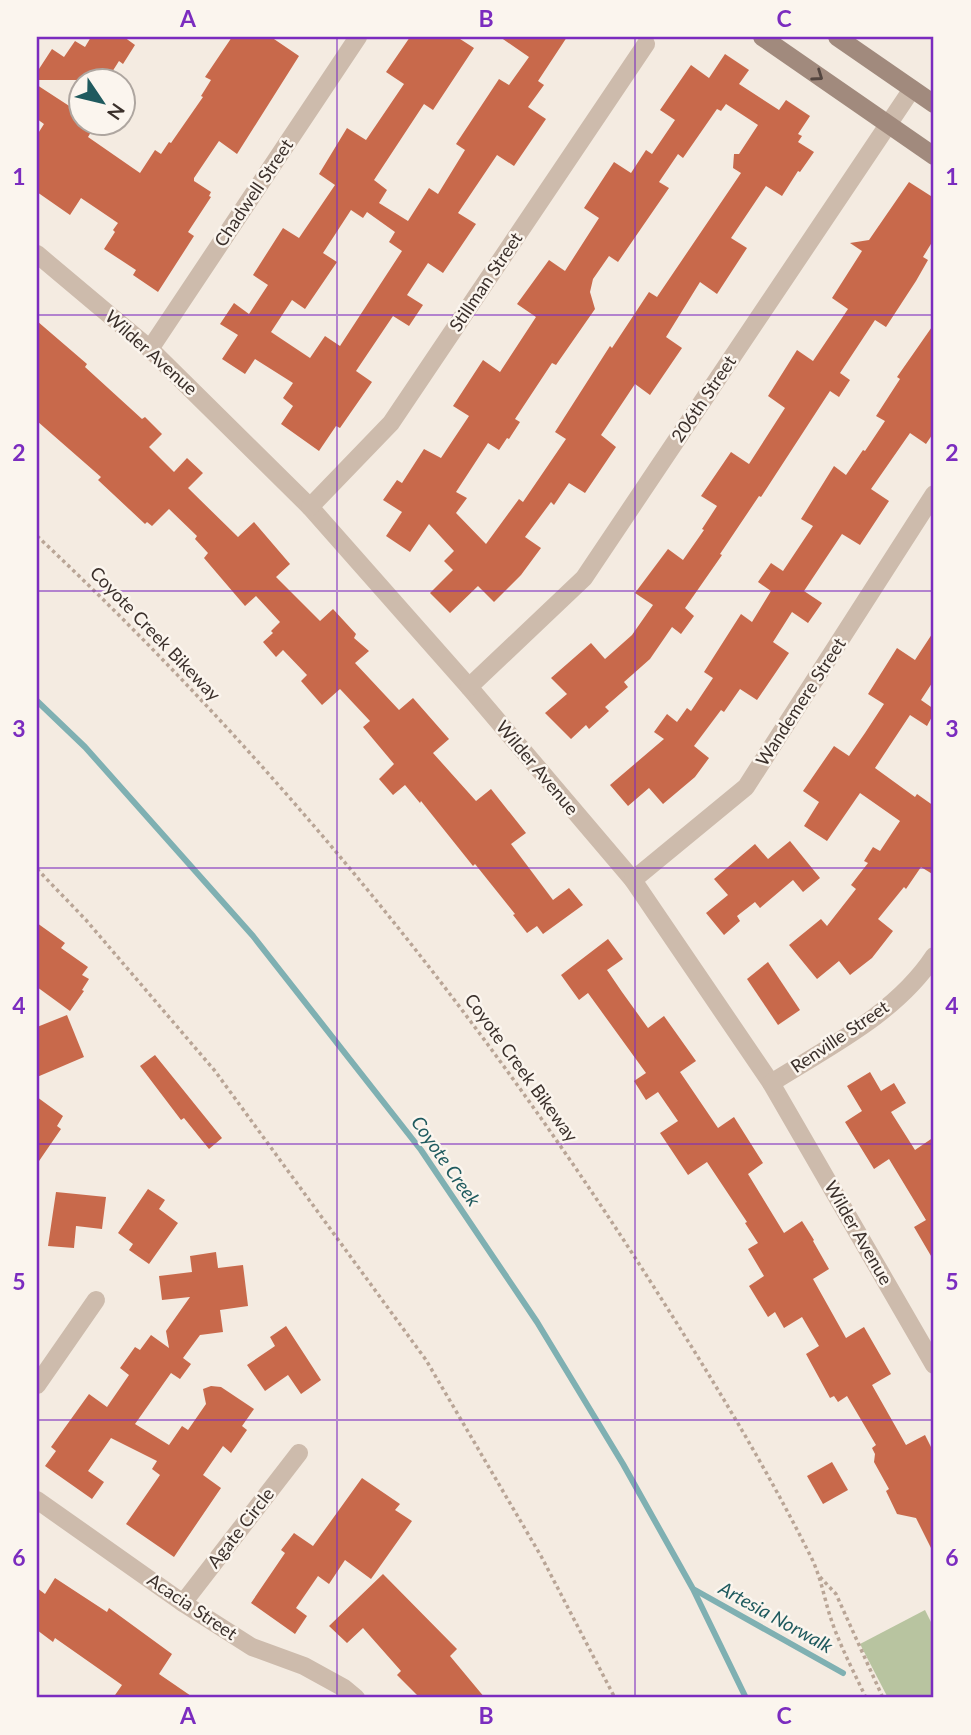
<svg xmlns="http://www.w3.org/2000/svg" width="971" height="1735" font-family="Lato,sans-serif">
  <rect width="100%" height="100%" fill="#f4ebe1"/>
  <path fill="#b8c4a0" d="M925,1610l9,18v70h-46l-28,-54z"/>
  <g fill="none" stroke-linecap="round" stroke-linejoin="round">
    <g stroke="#7fb0b2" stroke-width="6">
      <path d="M37,701l48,46 168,189 168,214 116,172 86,142 70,125 53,109"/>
      <path d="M695,1590l148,83"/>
    </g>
  </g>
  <g fill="#c8694b" fill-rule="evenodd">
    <path d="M91,37h33l11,8 -12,19 -4,-3 -12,19h-70v-8l15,-23 12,8 11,-16 10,6z"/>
    <path d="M232,37h39l28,19 -62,98 -18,-13 -25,37v3l17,11 -2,4 2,1 -23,35 6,4 -36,56 -25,-17 3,-5 -32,-21 11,-17 -2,-2 5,-7 -37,-25 -11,17 -33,-23v-57l7,-11 -7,-5v-34l43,28v9h17l-9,15 52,36 15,-23 6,4 8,-12 2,1 32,-46 -2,-1 10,-16 -6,-3z"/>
    <path d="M410,37h47l17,11 -41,62 -9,-6 -50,76 13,10 -8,13 29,18 21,-33 9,6 27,-44 -9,-6 43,-65 10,6 20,-28 -29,-20h67l-29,44 6,4 -16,22 18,12 -32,47 -17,-11 -39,58 18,11 -33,49 -15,-10 -21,32 16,10 -14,21 -16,-10 -37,55 16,11 -32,46 -4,-2 -17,25 -38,-27 12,-18 -10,-8 10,-15 -38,-24 -10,15 -23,-15 16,-24 -18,-11 14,-21 15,11 19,-29 -15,-10 30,-47 16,10 36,-53 -16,-11 28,-46 19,12 38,-56 -18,-12zM351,210l12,8 4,-6 28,20 -6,10 13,9 -62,95 -15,-10 -15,22 -39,-26 21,-32 13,9 32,-47 -14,-9z"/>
    <path d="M725,54l24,16 -10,14 40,26 7,-10 24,16 -12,18 4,2 -4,6 16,10 -14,20 -2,-1 -16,25 -16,-10 -35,52 16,10 -30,46 -17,-12 -34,55 16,11 -32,47 -15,-11 -34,51 15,12 -31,46 -16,-10 -15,22 -3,-3 -26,35 16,11 -20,27 -27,27 -16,-16 -28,27 -20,-20 23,-23 -9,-9 10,-10 -25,-27 -19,28 -24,-16 16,-24 -19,-12 14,-20 5,3 22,-34 17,9 28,-42 -16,-10 30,-46 17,12 36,-55 -19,-13 32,-44 16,11 34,-53 -15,-10 30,-46 17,11 15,-23 6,4 23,-34 -15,-10 31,-45 18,13zM726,104l32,21 -19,29h-5l-1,14 8,5 -84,124 -8,-5 -37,56 -2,-2 -55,86 11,7 -43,63 -4,-3 -33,45 -30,-31 11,-15 -11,-6 32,-49 11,7 8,-12 2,1 11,-17 -5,-3 37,-56 4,2 39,-56 -5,-17 3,-13 16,-23 9,6 51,-74 -10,-6 19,-28 5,4 34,-49 4,2z"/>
    <path d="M909,182l25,16v41l-11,18 5,3 -12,21 -30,46 -11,-7 -35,53 10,7 -11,17 -9,-6 -69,106 -2,-1 -39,58 2,1 -37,53 9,8 -13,18 -9,-7 -22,32 -26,23 4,5 -23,20 4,4 -20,18 -3,-4 -15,14 -26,-26 22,-19 -16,-16 40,-35 14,16 27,-24 21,-30 -18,-12 33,-44 15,11 21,-30 -2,-1 15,-23 -16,-10 30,-44 18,12 36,-56 -17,-12 29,-46 16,11 35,-52 -16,-11 30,-47 -12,-8 19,-3z"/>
    <path d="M37,321l50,43 -2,3 57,52 3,-2 17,17 -13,13 25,25 13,-14 16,15 -15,15 50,49 16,-15 36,42 -14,13 44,44 13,-12 23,25 -2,4 15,13 -14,12 44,47 14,-12 36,41 -16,14 43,48 15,-12 35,44 -15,11 42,56 16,-12 14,17 -40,29 -6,-8 -10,7 -14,-18 2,-1 -40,-50 -2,2 -52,-65 -1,2 -15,-18 -12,10 -14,-16 15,-15 -31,-37 7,-6 -30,-32 -18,16 -21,-24 6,-6 -24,-25 -7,7 -13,-15 10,-9 -2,-2 9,-9 -24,-26 -11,10 -41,-48 4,-5 -13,-14 2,-3 -28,-27 -17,17 -5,-4 -2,2 -47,-44 3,-3 -64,-56z"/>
    <path d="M934,324v108l-8,12 -16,-11 -39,56 18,12 -29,44 -18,-11 -38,57 18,12 -14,20 -16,-11 -19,30 16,11 -32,47 -17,-11 -16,23 -3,-2 -27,36 15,12 -14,19 -32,27 -14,-16 -21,18 -18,-21 54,-46 -10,-7 13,-18 10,8 10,-14 4,3 22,-33 -9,-6 37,-58 11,8 19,-31 -13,-9 13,-19 12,8 30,-45 -12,-7 33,-53 12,9 17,-25 2,1 20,-30 -9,-5 24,-37 -3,-2z"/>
    <path d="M934,631v49l-13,20 13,9v4l-7,13 -17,-11 -35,53 40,29 2,-3 17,12v69l-13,-8 -15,22 -2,-2 -26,32 15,12 -21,27 -22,17 -11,-14 -22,18 -28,-34 32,-26 6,7 29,-37 -5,-4 17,-22 -4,-2 9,-14 7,4 20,-30 -40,-28 -33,48 -23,-15 15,-24 -16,-11 31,-45 15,10 16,-23 19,-29 -16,-10 29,-46 18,12z"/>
    <path d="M790,841l30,37 -17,14 -10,-12 -33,28 -5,-6 -18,14 3,5 -16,14 -18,-22 22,-18 -14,-16 41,-35 13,15z"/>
    <path d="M37,923l28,20 -4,5 27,19 -6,8 7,4 -7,11 2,1 -14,20 -33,-24z"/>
    <path d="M608,939l15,20 -16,11 15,22 26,36 16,-12 32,45 -16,11 38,56 16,-11 29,46 -15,11 36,59 18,-12 12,19 -1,1 16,28 -16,10 33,59 18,-11 27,47 -19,11 34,60 19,-10 9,18v101l-18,-36 -19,-4 -11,-23 3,-2 -15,-27 1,-8 -3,-6 4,-3 -29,-49 -9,6 -4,-6 -4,2 -24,-44 13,-8 -17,-29 -18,11 -9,-16 -7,5 -19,-31 15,-10 -16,-27 10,-6 -13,-20 2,-1 -40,-60 -19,13 -28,-42 18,-12 -20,-29 -12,8 -12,-19 12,-8 -58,-80 -9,7 -18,-25z"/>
    <path d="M768,962l32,48 -22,15 -31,-46z"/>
    <path d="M67,1015l17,42 -47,20v-50z"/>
    <path d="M155,1055l67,83 -13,11 -25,-31 -3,2 -41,-54z"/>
    <path d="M870,1072l11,19 13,-8 12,20 -15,9 24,38 19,-13v124l-20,-34 12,-7 -37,-61 -15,10 -29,-47 17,-11 -15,-25z"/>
    <path d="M37,1097l26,19 -6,10 4,3 -24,35z"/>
    <path d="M148,1189l17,11 -6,9 19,14 -29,41 -20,-14 4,-6 -15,-11z"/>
    <path d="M56,1192l50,5 -4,32 -26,-3 -2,22 -26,-2z"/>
    <path d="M216,1252l2,16 25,-3 5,41 -28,4 3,22 -23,3 -17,23 8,6 -11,15 -9,-6 -36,51 34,21 13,-19 6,4 18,-26 -3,-15 8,-3 10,1 33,22 -12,17 5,4 -16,23 -8,-7 -20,29 18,13 -47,69 -48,-33 34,-49 -8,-6 5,-8 -46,-23 -23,33 16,11 -12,17 -47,-33 11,-15 -5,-4 38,-53 18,13 22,-32 -9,-7 15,-21 5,3 11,-15 18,13 -3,-17 24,-34 -28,3 -3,-24 33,-4 -2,-16z"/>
    <path d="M286,1326l35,54 -20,14 -13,-19 -23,16 -18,-26 28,-19 -5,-9z"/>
    <path d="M832,1462l16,28 -25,14 -16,-28z"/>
    <path d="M362,1478l38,26 -5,6 17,11 -41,58 -26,-19 -16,24 -11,-8 -22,32 11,8 -12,18 -44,-31 34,-50 -4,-3 13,-17 19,13z"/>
    <path d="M383,1574l74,75 -7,7 35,42h-65l-23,-23 4,-4 -38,-43 -16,15 -18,-17z"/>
    <path d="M55,1578l52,34 2,-4 63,46 -13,20 35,24h-81l9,-13 -67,-47 -2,4 -16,-12v-42l8,6z"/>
  </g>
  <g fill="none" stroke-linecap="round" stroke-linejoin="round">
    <g stroke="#b9a596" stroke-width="3.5" stroke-dasharray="3.5 3.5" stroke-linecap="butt">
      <path d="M37,536c232,217 435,467 606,734 59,92 119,189 168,287 10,20 13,41 20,62 9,27 23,53 35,79"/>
      <path d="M37,869l49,51 129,151 211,289 115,196 74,142"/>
      <path d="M820,1577l16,17 47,104"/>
    </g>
    <g stroke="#cdbbac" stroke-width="18">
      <path d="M37,254l113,95 160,158 159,180 164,193 138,203 163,282"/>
      <path d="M150,349l208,-312"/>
      <path d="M310,507l81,-84 255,-379"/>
      <path d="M469,687l115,-109 328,-489"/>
      <path d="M633,880l113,-93 188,-293"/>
      <path d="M771,1083c57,-36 125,-69 163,-127"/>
      <path d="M37,1385l59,-85"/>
      <path d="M37,1500l146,103 69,44 52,19 40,22 12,10"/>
      <path d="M183,1603l116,-150"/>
    </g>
    <g stroke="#a18a7d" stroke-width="18">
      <path d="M762,37l172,119"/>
      <path d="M837,37l97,67"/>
    </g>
  </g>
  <defs><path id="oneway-chevron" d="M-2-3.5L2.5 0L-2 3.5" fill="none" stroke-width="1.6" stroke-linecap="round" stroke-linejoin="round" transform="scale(1.75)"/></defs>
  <use stroke="#544640" href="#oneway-chevron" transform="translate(818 76) rotate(35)"/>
  <path fill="none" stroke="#7b2cbf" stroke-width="2" stroke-opacity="0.55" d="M337,37v1661M635,37v1661M37,315h897M37,591h897M37,868h897M37,1144h897M37,1420h897"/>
  <g text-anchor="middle" stroke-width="5" stroke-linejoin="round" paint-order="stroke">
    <g font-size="18" fill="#3b302b" stroke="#fbf5ee">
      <text transform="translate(254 193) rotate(-56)" y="6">Chadwell Street</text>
      <text transform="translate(486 282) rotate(-56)" y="6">Stillman Street</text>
      <text transform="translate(151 353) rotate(42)" y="6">Wilder Avenue</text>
      <text transform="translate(704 399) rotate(-56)" y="6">206th Street</text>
      <text transform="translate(155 634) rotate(46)" y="6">Coyote Creek Bikeway</text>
      <text transform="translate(801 702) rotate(-57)" y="6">Wandemere Street</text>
      <text transform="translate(537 768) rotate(50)" y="6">Wilder Avenue</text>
      <text transform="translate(840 1037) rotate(-34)" y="6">Renville Street</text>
      <text transform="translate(521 1068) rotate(54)" y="6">Coyote Creek Bikeway</text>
      <text transform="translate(858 1233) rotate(60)" y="6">Wilder Avenue</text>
      <text transform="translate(241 1528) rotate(-52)" y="6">Agate Circle</text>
      <text transform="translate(192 1607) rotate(34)" y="6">Acacia Street</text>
    </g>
    <g font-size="19" font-style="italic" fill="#1f5a5e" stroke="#fbf5ee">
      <text transform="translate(446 1161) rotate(55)" y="7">Coyote Creek</text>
      <text transform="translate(776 1617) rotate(29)" y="7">Artesia Norwalk</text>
    </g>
  </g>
  <rect width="971" height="1735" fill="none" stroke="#fbf5ee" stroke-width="77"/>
  <g transform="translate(102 102) rotate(125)"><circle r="33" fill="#fbf5ee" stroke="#aea6a0" stroke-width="2"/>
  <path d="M0-5L12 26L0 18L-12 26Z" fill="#1f5a5e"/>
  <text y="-10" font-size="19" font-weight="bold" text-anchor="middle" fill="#3b302b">N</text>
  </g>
  <rect x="38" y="38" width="894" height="1658" fill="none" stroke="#7b2cbf" stroke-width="2.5"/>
  <g font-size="23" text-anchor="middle" font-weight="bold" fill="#7b2cbf">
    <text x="188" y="27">A</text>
    <text x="486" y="27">B</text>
    <text x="784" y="27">C</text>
    <text x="19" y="185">1</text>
    <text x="952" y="185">1</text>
    <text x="19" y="461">2</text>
    <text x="952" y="461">2</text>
    <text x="19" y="737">3</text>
    <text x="952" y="737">3</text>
    <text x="19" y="1014">4</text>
    <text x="952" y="1014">4</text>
    <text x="19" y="1290">5</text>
    <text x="952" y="1290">5</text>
    <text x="19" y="1566">6</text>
    <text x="952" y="1566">6</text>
    <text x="188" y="1724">A</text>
    <text x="486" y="1724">B</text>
    <text x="784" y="1724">C</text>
  </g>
</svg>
